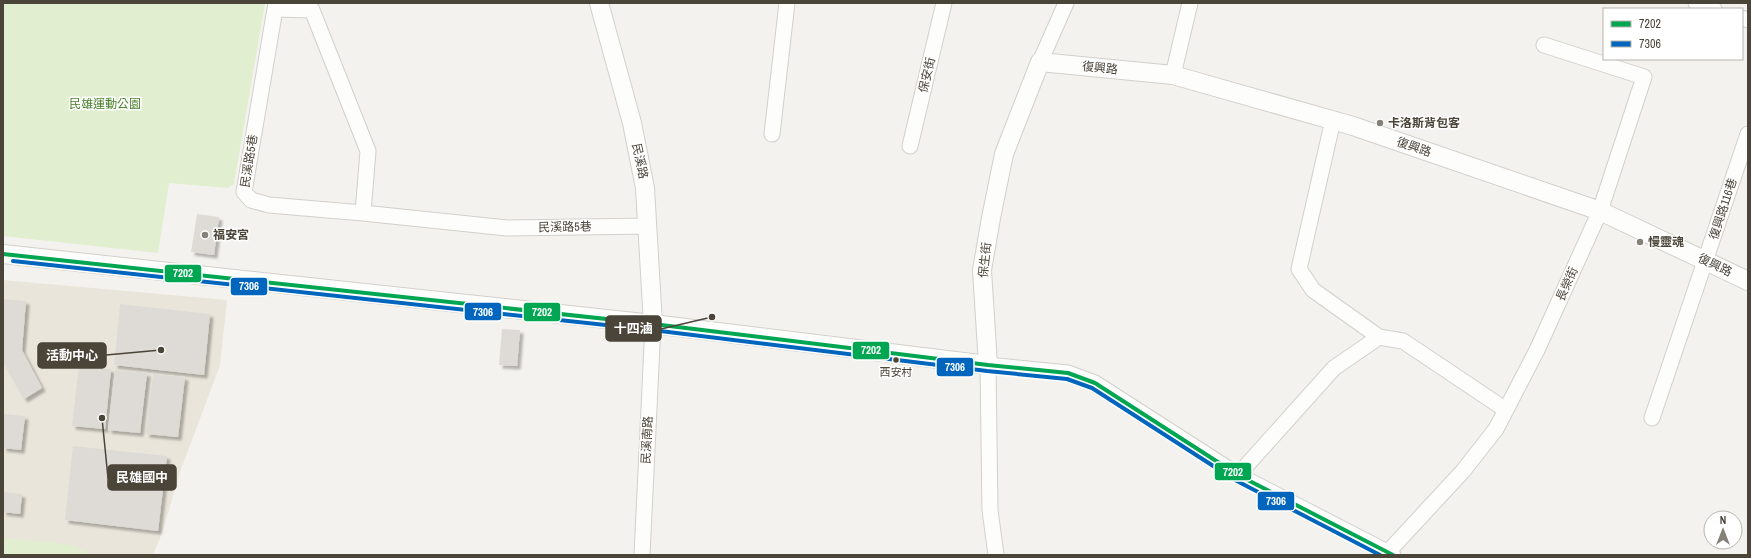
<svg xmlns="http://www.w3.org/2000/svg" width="1751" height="558" font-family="'Archivo Narrow','Noto Sans TC',sans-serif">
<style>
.education{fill:#eae5da}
.green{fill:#e1eecf}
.building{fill:#dedbd6;filter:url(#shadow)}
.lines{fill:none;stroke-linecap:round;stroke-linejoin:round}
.minor-casing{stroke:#d2d0cb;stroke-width:17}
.tertiary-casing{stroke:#d2d0cb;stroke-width:20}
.minor{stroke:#fdfdfc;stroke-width:15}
.tertiary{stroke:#fdfdfc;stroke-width:18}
.bus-1-casing{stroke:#fff;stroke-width:7}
.bus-2-casing{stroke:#fff;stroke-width:7}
.bus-1{stroke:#00a651;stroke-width:4}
.bus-2{stroke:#0065bd;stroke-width:4}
.poi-dot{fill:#868178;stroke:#fff;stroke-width:1.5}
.bus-dot{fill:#4b4439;stroke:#fff;stroke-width:1.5}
.labels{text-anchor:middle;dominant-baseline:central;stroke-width:3;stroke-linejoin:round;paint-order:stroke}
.bus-label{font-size:11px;fill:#4b4439;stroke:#fff}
.street-label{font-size:12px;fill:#4b4439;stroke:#fff}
.park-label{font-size:12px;fill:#4a7f2a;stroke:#fff}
.poi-label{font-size:12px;font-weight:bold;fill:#4b4439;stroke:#fff;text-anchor:start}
.leader{fill:none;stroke:#4b4439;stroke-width:1.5}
.callout-dot{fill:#4b4439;stroke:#fff;stroke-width:1.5}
.callout{fill:#4b4439;stroke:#4b4439;stroke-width:1.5}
.callout-label{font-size:13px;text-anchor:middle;font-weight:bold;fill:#fff}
.line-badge{stroke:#fff;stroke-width:1.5}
.badge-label{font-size:11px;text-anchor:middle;font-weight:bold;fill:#fff}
</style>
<defs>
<filter id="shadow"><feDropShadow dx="3.5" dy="3.5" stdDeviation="1" flood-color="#0004"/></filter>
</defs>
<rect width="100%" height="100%" fill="#f4f2ee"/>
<path class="education" d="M3 280 227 300 220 365 180 472 163 530 153 555H3Z"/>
<path class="green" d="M3 3H265L234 184 228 188 169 183 158 253 3 236Z
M3 538 65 544 75 546 90 555H3Z"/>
<path class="building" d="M197 214 219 217 214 255 191 252Z
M3 299 26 301 22 350 42 388 24 399 3 362Z
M120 304 210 314 204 375 114 365Z
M502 329 520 330 517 366 499 365Z
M79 366 111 369 105 429 72 426Z
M115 370 147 373 140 433 108 430Z
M153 374 185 377 178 437 146 434Z
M3 414 25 416 21 450 3 448Z
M73 446 167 456 158 531 65 520Z
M3 492 22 494 20 514 3 512Z"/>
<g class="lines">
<defs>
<path id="minor" d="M276 3 244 192 251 200 269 205 363 213 507 228 648 226
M1696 3 1714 9
M275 9 312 10 368 151 363 213
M1742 18 1748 20
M1040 62 1066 3
M1173 75 1190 3
M1333 120 1299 269 1313 290 1379 337 1403 341 1506 410
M772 134 787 3
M910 146 944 3
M1652 418 1748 134
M1238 475 1334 368 1379 337
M1388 552 1463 471 1496 429 1537 350 1600 211 1644 77 1544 45
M642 555 653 324
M996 555 990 510 988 365 1068 373 1095 383 1238 475 1393 555"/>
<path id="tertiary" d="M599 3 632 123 645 188 653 324
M3 254 653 324 988 365 982 270 991 218 1004 154 1040 62 1173 75 1353 126 1600 211 1748 281"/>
</defs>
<use href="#minor" class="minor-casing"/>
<use href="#tertiary" class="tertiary-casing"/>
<use href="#minor" class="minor"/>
<use href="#tertiary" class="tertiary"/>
<defs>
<path id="bus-1" d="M3 254 653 324 988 365 1068 373 1095 383 1238 475 1393 555"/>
<path id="bus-2" d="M13 261 652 330 987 371 1067 379 1092 388 1235 480 1380 555"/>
</defs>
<use href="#bus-1" class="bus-1-casing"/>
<use href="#bus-2" class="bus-2-casing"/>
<use href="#bus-1" class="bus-1"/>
<use href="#bus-2" class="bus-2"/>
</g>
<g class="poi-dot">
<circle cx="1380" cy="123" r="4"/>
<circle cx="205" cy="235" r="4"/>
<circle cx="1640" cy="242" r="4"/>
</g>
<circle class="bus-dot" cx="896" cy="360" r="3.5"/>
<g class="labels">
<g class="bus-label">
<text x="896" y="372">西安村</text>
</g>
<g class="street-label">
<text transform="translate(1100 68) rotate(6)">復興路</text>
<text transform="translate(927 75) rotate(-77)">保安街</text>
<text transform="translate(1414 147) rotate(19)">復興路</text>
<text transform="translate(249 161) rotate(-81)">民溪路5巷</text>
<text transform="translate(640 161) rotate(78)">民溪路</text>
<text transform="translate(1723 209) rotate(-72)">復興路116巷</text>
<text transform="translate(565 227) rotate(-1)">民溪路5巷</text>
<text transform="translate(985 260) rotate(-84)">保生街</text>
<text transform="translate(1715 265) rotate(26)">復興路</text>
<text transform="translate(1567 284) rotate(-66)">長榮街</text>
<text transform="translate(647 440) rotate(-87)">民溪南路</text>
</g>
<g class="park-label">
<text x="105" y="104">民雄運動公園</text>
</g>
<g class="poi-label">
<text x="1388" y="123">卡洛斯背包客</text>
<text x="213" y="235">福安宮</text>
<text x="1648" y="242">慢靈魂</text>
</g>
</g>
<path class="leader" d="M712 317L661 329M161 350L106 355M102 418L108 478"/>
<g class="callout-dot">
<circle cx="712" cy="317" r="4"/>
<circle cx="161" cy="350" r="4"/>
<circle cx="102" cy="418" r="4"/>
</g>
<g class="callout">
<rect x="606" y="316" width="55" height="25" rx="4"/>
<rect x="38" y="343" width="68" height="25" rx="4"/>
<rect x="108" y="465" width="68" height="25" rx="4"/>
</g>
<g class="callout-label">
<text x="633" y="333">十四滷</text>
<text x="72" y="360">活動中心</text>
<text x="142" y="482">民雄國中</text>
</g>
<g class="line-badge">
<rect x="164" y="264" width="38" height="19" rx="4" fill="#00a651"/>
<rect x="230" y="277" width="38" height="19" rx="4" fill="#0065bd"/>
<rect x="464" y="302" width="38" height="19" rx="4" fill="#0065bd"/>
<rect x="523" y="302" width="38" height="20" rx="4" fill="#00a651"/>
<rect x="852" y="341" width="38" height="19" rx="4" fill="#00a651"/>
<rect x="936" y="357" width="38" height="20" rx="4" fill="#0065bd"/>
<rect x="1214" y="462" width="38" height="19" rx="4" fill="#00a651"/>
<rect x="1257" y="491" width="38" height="20" rx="4" fill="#0065bd"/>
</g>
<g class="badge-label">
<text x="183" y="277">7202</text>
<text x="249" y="290">7306</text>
<text x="483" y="316">7306</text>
<text x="542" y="316">7202</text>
<text x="871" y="354">7202</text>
<text x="955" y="371">7306</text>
<text x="1233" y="476">7202</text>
<text x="1276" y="505">7306</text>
</g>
<rect width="1751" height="558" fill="none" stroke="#4b4439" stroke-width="8"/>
<rect x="1603" y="8" width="140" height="52" fill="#ffffff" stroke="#b7b4b0"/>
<rect x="1611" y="21" width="20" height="6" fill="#00a651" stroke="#b7b4b0"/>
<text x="1639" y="28" font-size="12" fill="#4b4439">7202</text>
<rect x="1611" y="41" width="20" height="6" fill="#0065bd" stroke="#b7b4b0"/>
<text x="1639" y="48" font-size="12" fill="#4b4439">7306</text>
<g transform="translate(1723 530)"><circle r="19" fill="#ffffff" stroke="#b7b4b0"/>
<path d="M0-3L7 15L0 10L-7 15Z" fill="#868178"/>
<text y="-6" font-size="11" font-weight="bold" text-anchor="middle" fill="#4b4439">N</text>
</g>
</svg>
